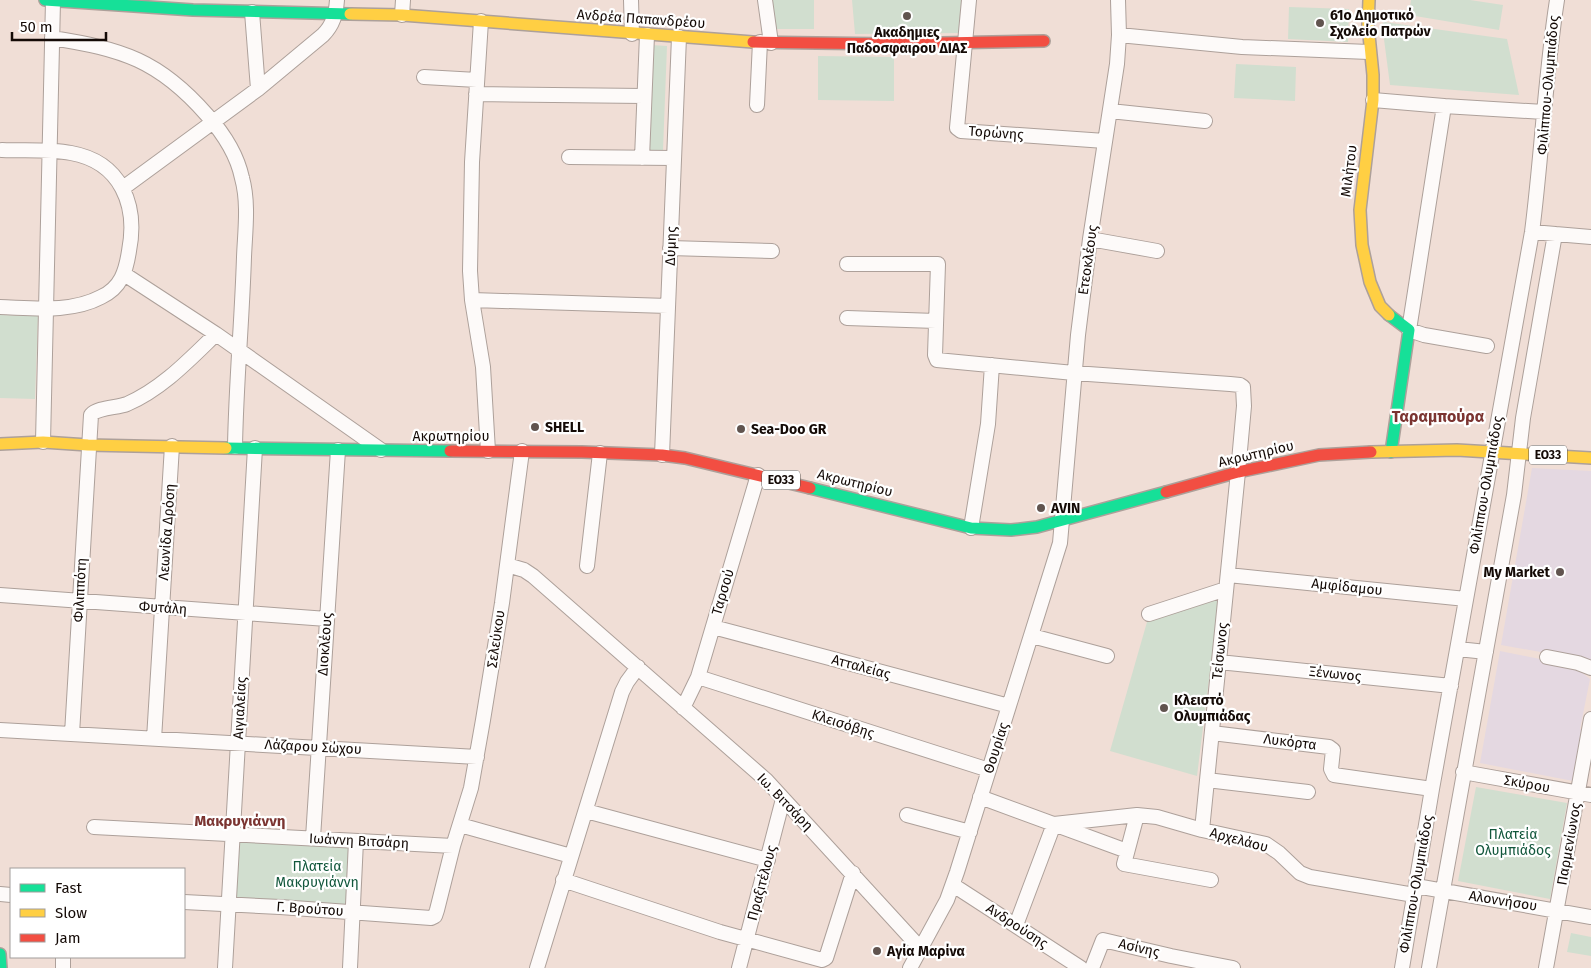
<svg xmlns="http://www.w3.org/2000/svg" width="1591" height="968" font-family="'Fira Sans',sans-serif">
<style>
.commercial{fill:#e4d8e1}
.green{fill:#d1decf}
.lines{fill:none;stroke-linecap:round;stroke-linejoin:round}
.street-casing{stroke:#ada09a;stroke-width:16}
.fast-casing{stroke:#ada09a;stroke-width:14}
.slow-casing{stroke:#ada09a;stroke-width:14}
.jam-casing{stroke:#ada09a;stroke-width:14}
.street{stroke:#fdfaf9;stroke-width:14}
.fast{stroke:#16e098;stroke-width:11}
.slow{stroke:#ffcf43;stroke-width:11}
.jam{stroke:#f24e42;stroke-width:11}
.poi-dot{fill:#61544f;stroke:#fff;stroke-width:2}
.labels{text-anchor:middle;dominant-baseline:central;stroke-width:4.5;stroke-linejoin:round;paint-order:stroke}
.shield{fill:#fff;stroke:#5a5451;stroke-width:1}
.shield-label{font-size:12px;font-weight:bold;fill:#140a06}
.poi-label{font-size:14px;font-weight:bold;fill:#140a06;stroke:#fff;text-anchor:start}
.street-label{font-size:14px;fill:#140a06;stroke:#fff}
.park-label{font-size:14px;fill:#12573c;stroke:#fff}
.neighbourhood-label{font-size:15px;font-weight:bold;fill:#7b3431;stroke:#fff}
.quarter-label{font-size:16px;font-weight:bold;fill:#7b3431;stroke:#fff}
</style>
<rect width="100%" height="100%" fill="#f0ded6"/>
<path class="commercial" d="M1532 468 1591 471V661L1501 645Z
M1500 651 1574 666 1590 679 1580 729 1583 730 1573 781 1480 763Z"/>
<path class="green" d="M772 0H814V29H776Z
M852 0H961L960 33 855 34Z
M1411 0H1470L1503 5 1499 30 1409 15Z
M1289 7 1349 9 1348 42 1288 39Z
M1384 22 1507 39 1519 95 1390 85 1382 24Z
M651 45 667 46 663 150H646Z
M818 56 894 57V101L818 100Z
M1236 64 1296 67 1295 101 1234 98Z
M0 315 38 316 35 399 0 398Z
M1219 599 1197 776 1110 751 1147 622Z
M1476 787 1567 803 1550 899 1458 881Z
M232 834 356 841 352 912 228 905Z
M1571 933 1591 937V956L1567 952Z"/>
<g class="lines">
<defs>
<path id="street" d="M631 0 632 34
M765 0 771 43
M969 0 957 128 961 131 1105 141
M252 12 258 89
M402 15 403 0
M481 21 472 162 470 271 472 300 483 367 488 451
M1119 35 1242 47 1369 52
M52 38C122 49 159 60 207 115 223 133 237 154 242 178 249 203 245 232 244 257 242 321 236 384 235 447
M424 77 477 80
M476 94 644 96
M1373 100 1444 106 1544 112
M757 105 760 42
M1444 106 1409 330 1424 335 1487 346
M1110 111 1205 121
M569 157 674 158
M642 158 647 35
M123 188 258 89 323 35C333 25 336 14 337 0
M1532 232 1591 237
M1090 239 1157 251
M670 248 772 251
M847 264H938L935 355 937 360 1074 373 1230 384 1240 385 1243 387 1244 406 1238 472 1202 830
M124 274 216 334 381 450
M472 300 668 306
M0 307C33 308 71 313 101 297 121 288 126 271 129 251 138 205 121 162 71 153 49 149 25 151 2 150
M847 318 936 321
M43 442 53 1
M662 455 679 37
M971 528 988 424 992 365
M507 565 524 570 533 576 766 780 921 949
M587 566 600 453
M1228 575 1466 599
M0 595 327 619
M1149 614 1226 589
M713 627 1009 706
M1032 636 1107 656
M1458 649 1486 652
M1547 657 1578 663 1591 668
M1219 662 1451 686
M698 677 989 770
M683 708 698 677 758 475
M0 730 477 757
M1212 733 1329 747 1333 750 1331 769 1334 775 1432 789
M72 734 91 415C98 407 117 408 127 404 162 389 190 359 216 334
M154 739 172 446
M1463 772 1591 795
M1207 780 1308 792
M980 797 1127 851
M586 811 768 860
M907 815 970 832
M1137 815 1124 864 1211 880
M460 825 571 856
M94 827 453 846 471 788 483 720 502 603 522 451
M313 838 338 450
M563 880 720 932 822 960 826 958 853 873
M953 885 1081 968
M1416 886 1591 917
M0 894 11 895
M184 902 280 907 431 918 435 916 437 910 453 846
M1016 925 1054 824 1137 815 1157 817 1202 830 1266 844 1279 853 1300 873 1310 877 1414 895
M63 968V957
M225 968 255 448
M350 968 356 841
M537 968 622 692 627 682 638 667
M739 968 783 799
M910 968 947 900 957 872 1060 543 1078 335 1090 239 1117 64 1119 35 1118 0
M1092 968 1103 940 1171 956 1233 968
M1402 968 1432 789 1532 232C1542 154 1545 77 1557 0
M1429 968 1514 495 1523 418 1555 234
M1546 968 1591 719"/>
<path id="fast" d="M45 0 193 10 350 14
M1389 315 1409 330 1391 452
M226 448 450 451
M810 488 971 528 1011 530 1037 527 1166 492
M0 954 1 968"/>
<path id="slow" d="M1369 0 1368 25 1373 75V100L1360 210 1362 245 1370 282 1380 306 1389 315
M350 14 402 15 753 42
M0 444 43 442 88 445 226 448
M1371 452 1457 450 1591 458"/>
<path id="jam" d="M753 42 890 44 1044 41
M450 451 582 452 662 455 685 458 810 488
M1166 492 1238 472 1319 455 1371 452"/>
</defs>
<use href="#street" class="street-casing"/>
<use href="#fast" class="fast-casing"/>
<use href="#slow" class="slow-casing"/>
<use href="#jam" class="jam-casing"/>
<use href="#street" class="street"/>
<use href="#fast" class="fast"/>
<use href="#slow" class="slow"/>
<use href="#jam" class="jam"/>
</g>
<g class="poi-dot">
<circle cx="907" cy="16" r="5"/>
<circle cx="1320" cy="23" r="5"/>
<circle cx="535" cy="427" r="5"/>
<circle cx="741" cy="429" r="5"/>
<circle cx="1041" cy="508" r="5"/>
<circle cx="1560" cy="572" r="5"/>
<circle cx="1164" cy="708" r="5"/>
<circle cx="877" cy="951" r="5"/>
</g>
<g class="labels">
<g class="shield">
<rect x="1529" y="445.5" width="38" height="19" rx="4"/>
<rect x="762" y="470.5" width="38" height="19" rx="4"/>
</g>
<g class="shield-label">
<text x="1548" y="455">ΕΟ33</text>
<text x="781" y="480">ΕΟ33</text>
</g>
<g class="poi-label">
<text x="1330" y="15">61ο Δημοτικό<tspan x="1330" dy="16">Σχολείο Πατρών</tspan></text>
<text x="907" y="32" text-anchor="middle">Ακαδημιες<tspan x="907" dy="16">Παδοσφαιρου ΔΙΑΣ</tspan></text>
<text x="545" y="427">SHELL</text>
<text x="751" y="429">Sea-Doo GR</text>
<text x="1051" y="508">AVIN</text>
<text x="1550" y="572" text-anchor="end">My Market</text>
<text x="1174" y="700">Κλειστό<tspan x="1174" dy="16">Ολυμπιάδας</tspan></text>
<text x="887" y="951">Αγία Μαρίνα</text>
</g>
<g class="street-label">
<text transform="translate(641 19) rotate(4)">Ανδρέα Παπανδρέου</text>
<text transform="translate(1548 85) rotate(-85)">Φιλίππου-Ολυμπιάδος</text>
<text transform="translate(996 133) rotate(4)">Τορώνης</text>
<text transform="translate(1349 171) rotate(-83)">Μιλήτου</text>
<text transform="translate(671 246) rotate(-88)">Δύμης</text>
<text transform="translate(1088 260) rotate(-82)">Ετεοκλέους</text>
<text x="451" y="436">Ακρωτηρίου</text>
<text transform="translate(1256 454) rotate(-13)">Ακρωτηρίου</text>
<text transform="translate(855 483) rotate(14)">Ακρωτηρίου</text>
<text transform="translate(1486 485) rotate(-80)">Φιλίππου-Ολυμπιάδος</text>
<text transform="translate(167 532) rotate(-86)">Λεωνίδα Δρόση</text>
<text transform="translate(1347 587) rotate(6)">Αμφίδαμου</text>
<text transform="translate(80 590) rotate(-87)">Φιλιππότη</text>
<text transform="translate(723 592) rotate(-74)">Ταρσού</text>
<text transform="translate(163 608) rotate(4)">Φυτάλη</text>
<text transform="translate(496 639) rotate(-82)">Σελεύκου</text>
<text transform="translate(325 644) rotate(-86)">Διοκλέους</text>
<text transform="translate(1220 651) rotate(-84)">Τείσωνος</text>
<text transform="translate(861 667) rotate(15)">Ατταλείας</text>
<text transform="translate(1335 674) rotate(6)">Ξένωνος</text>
<text transform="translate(240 708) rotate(-87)">Αιγιαλείας</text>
<text transform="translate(843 724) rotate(18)">Κλεισόβης</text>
<text transform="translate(1290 742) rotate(7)">Λυκόρτα</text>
<text transform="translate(313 747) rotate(3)">Λάζαρου Σώχου</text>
<text transform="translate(996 748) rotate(-72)">Θουρίας</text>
<text transform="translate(1527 784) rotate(10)">Σκύρου</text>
<text transform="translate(785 802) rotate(46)">Ιω. Βιτσάρη</text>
<text transform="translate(1239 840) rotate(15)">Αρχελάου</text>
<text transform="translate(359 841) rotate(3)">Ιωάννη Βιτσάρη</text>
<text transform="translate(1569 844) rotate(-80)">Παρμενίωνος</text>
<text transform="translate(762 883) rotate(-75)">Πραξιτέλους</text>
<text transform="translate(1416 884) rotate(-80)">Φιλίππου-Ολυμπιάδος</text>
<text transform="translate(1503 901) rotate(9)">Αλοννήσου</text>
<text transform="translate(310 909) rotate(4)">Γ. Βρούτου</text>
<text transform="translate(1017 926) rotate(33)">Ανδρούσης</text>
<text transform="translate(1139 948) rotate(13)">Ασίνης</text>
</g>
<g class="park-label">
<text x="1513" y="834">Πλατεία<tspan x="1513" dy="16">Ολυμπιάδος</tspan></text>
<text x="317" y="866">Πλατεία<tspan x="317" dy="16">Μακρυγιάννη</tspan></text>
</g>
<g class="neighbourhood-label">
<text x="240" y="821">Μακρυγιάννη</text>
</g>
<g class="quarter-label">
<text x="1438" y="416">Ταραμπούρα</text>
</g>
</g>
<rect x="10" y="868" width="175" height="90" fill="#ffffff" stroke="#a19d9b"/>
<rect x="20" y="884" width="25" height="8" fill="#16e098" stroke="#a19d9b"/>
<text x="55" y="893" font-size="15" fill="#140a06">Fast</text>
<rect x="20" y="909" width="25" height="8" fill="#ffcf43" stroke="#a19d9b"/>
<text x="55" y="918" font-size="15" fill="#140a06">Slow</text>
<rect x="20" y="934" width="25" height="8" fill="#f24e42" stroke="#a19d9b"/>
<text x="55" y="943" font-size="15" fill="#140a06">Jam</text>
<path d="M12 32v8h94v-8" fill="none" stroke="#140a06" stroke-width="2.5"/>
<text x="20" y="32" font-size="15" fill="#140a06" stroke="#ffffff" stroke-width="4" paint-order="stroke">50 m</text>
</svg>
